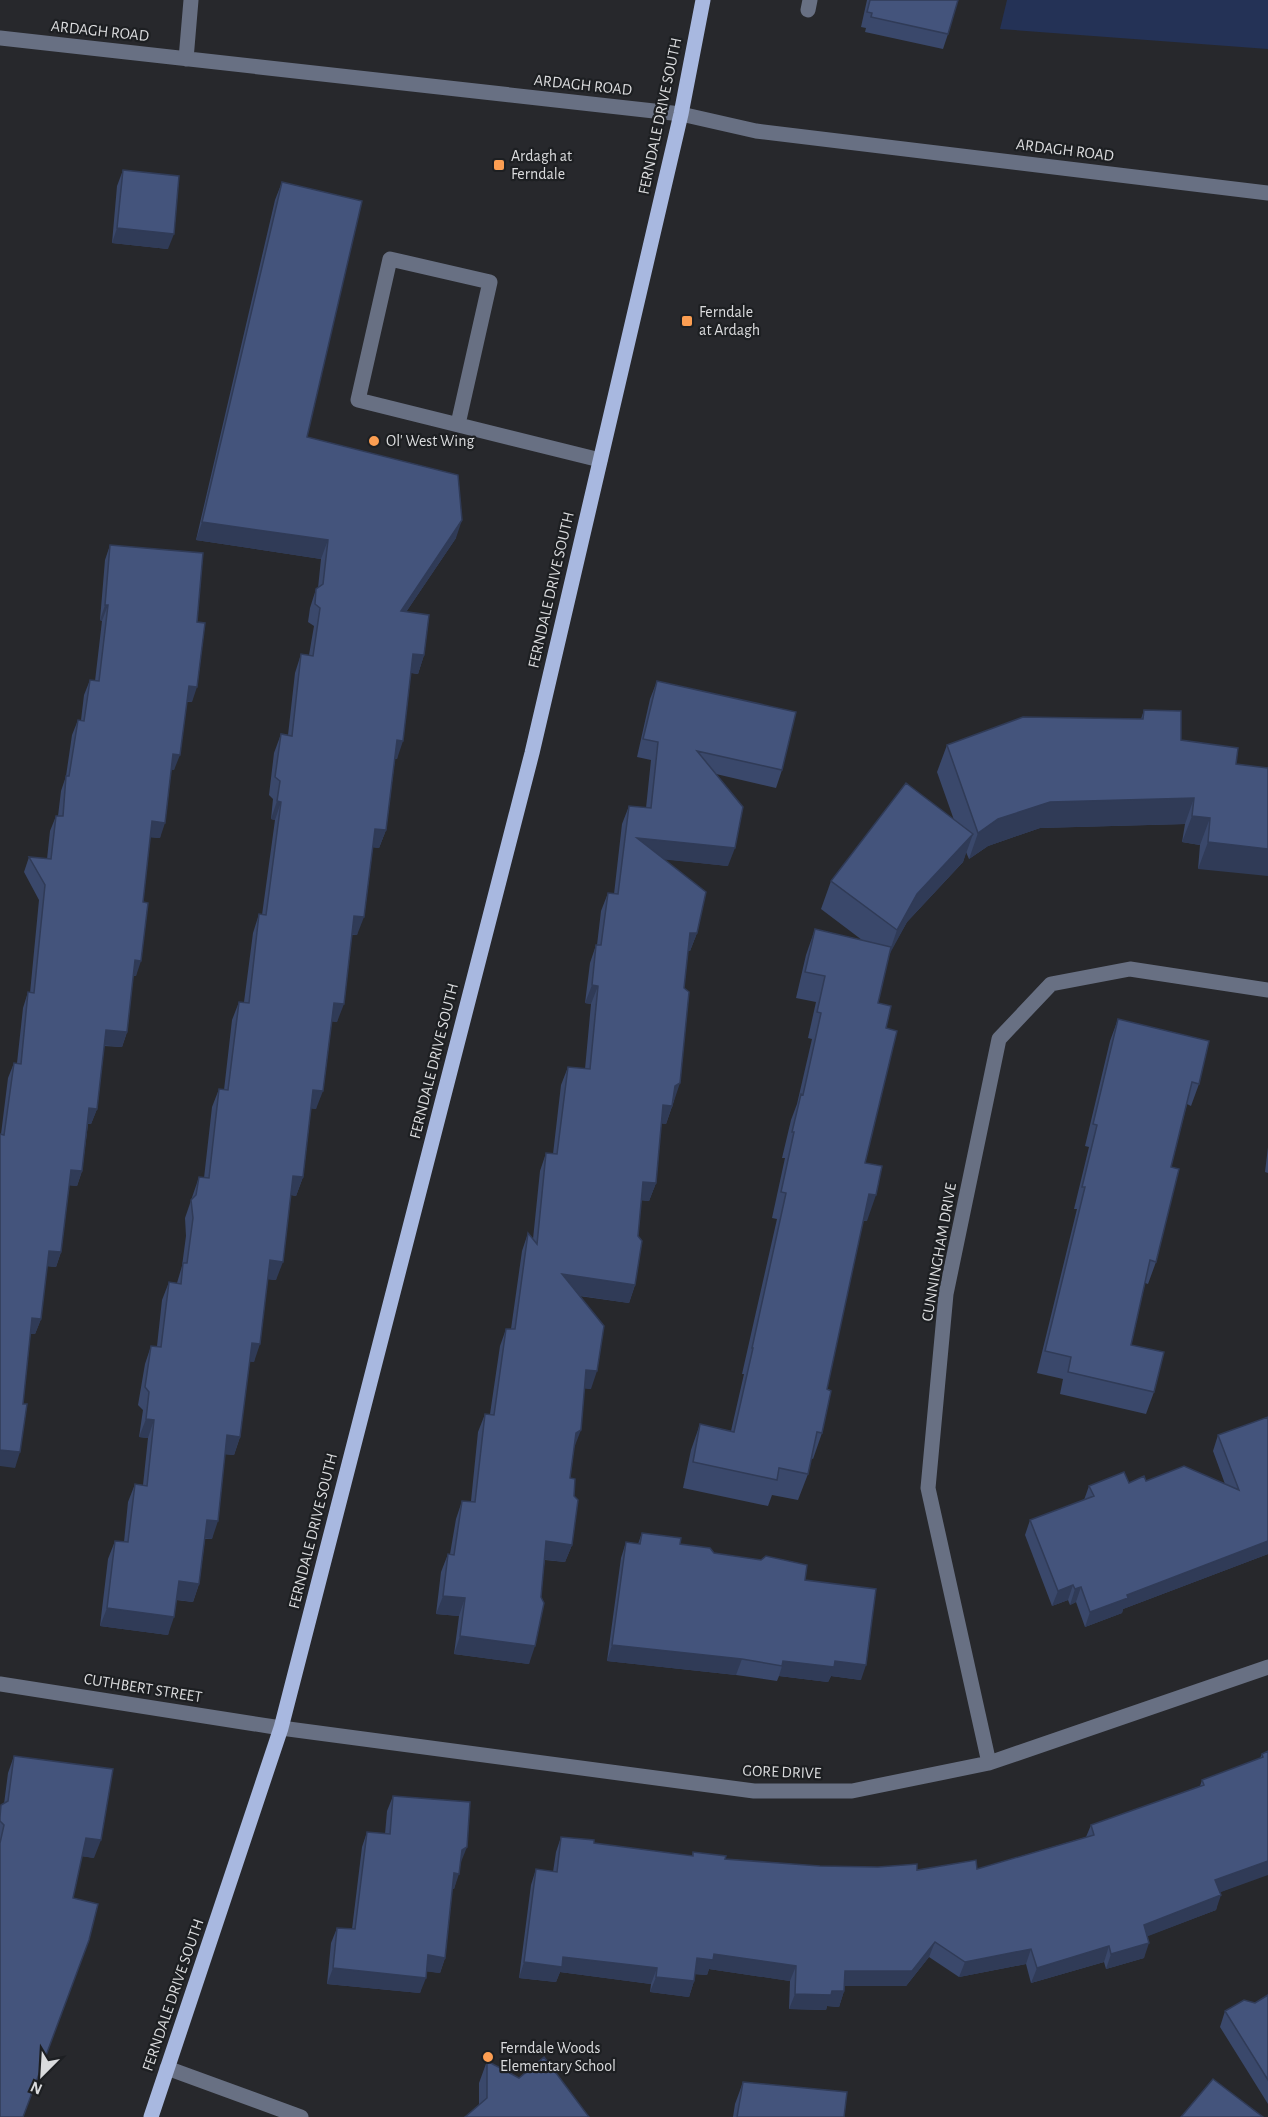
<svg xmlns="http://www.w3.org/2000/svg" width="1268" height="2117" font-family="'Alegreya Sans',sans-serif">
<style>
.green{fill:#243256}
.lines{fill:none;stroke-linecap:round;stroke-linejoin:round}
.minor{stroke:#687083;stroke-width:15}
.major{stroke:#a8b8e0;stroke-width:15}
.wall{fill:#3a486b}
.shaded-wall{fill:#303b57}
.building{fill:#44547c;stroke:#303b57;stroke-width:1.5}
.poi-dot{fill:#fc9e52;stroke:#1d1f22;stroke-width:2}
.labels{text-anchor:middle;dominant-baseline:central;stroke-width:4.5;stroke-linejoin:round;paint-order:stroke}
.street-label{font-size:16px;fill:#dadbdd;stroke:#1d1f22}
.poi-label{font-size:16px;fill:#dadbdd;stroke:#1d1f22;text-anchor:start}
</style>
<rect width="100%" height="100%" fill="#27282c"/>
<path class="green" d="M1007 0H1268V49L1000 29Z"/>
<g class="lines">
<path class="minor" d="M808 10 810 0
M0 38 681 114 756 131 1268 193
M186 59 191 0
M458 424 490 282 390 259 358 400 600 460
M0 1684 281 1728 754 1791H852L989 1763 1268 1667
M989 1763 928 1488 946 1294 999 1039 1051 984 1130 969 1268 990
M167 2068 301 2117"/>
<path class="major" d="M151 2117 281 1728 532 753 681 114 703 0"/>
</g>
<path class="wall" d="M867 0H958L948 34 943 49 865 32 866 28 861 27Z
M123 170 168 249 112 243 117 186Z
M282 182 307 437 456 538 406 612 424 655 418 674 411 673 397 759H395L386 830 379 848 373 847 357 935H352L337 1022 331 1021 316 1109 311 1108 303 1177 296 1196 291 1195 276 1280 268 1279 254 1362 249 1361 240 1437 234 1455 225 1454 212 1539H205L199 1584 193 1602 176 1600 168 1635 100 1626 108 1559 115 1541 124 1542 128 1502 135 1484 143 1485 148 1438 139 1437 143 1410 138 1405 145 1364 151 1346H157L162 1300 169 1282 177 1283 182 1266 186 1236 185 1218 199 1177 204 1178 212 1107 219 1089 224 1090 232 1020 239 1002H244L253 933 259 914 262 915 275 820 271 819 273 799 269 795 274 753 281 734 288 735 295 673 301 654 309 655 314 626 308 622 310 608 316 589 318 588 321 559 196 540 275 200Z
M110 545 197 622 192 702H187L174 770 171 769 160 838 150 837 143 902 136 976H133L127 1032 122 1047 104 1046 97 1109 91 1124H88L82 1171 77 1186 69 1185 61 1252 56 1267 47 1266 41 1319 35 1334H30L15 1468 1 1134 8 1078 14 1063H17L23 1008 28 992 30 993 39 900 24 872 29 857 47 859 50 831 56 816H58L61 791 66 776 72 735 78 720H81L84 695 90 680 95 681 102 621 100 620 105 560Z
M657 681 782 770 776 788 716 774 728 866 664 859 697 933 690 951H688L684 988 674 1101 666 1124 661 1123 656 1183 649 1201 641 1200 638 1236 635 1285 629 1303 579 1296 591 1389 584 1388 574 1448 570 1478 574 1496 572 1545 565 1562 545 1560 529 1664 454 1654 459 1616 436 1614 441 1572 448 1554H450L456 1519 462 1501H471L478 1432 485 1414H490L500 1346 506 1329H511L522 1251 528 1233 533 1239 540 1171 546 1153 553 1154 561 1085 568 1067 585 1069 591 1004 585 1003 590 963 596 945H597L601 911 608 893 614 894 622 824 629 806 646 808 651 760 637 757 650 699Z
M1144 710 1181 740 1236 764 1268 768 1198 869 1200 845 1182 842 1185 824 1040 828 988 846 969 859 966 852 963 862 907 922 890 952 878 1003 886 1028 865 1163 867 1221H863L827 1389 822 1433 813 1459 811 1458 808 1474 798 1500 772 1495 768 1506 683 1488 691 1450 700 1424 731 1431 744 1374H742L777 1219 772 1218 785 1158H782L791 1120 797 1104 812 1039 808 1038 816 1002 796 998 806 955 815 929 862 940 821 909 831 881 954 820 937 772 947 745 1141 719Z
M1118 1019 1199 1084 1191 1106 1187 1104 1171 1167 1156 1262 1148 1284 1145 1283 1131 1345 1154 1392 1146 1414 1060 1394 1063 1379 1037 1373 1077 1209H1074L1089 1147 1085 1146 1110 1041Z
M1268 1147V1173L1265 1172Z
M1268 1417V1554L1123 1609 1122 1613 1085 1627 1076 1602 1070 1605 1068 1600 1052 1606 1025 1535 1030 1520 1084 1500 1089 1486 1146 1481 1225 1484 1213 1451 1218 1435Z
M642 1533 805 1580 861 1680 831 1676 828 1682 779 1676 777 1681 736 1675 607 1661 621 1558 626 1542 638 1544Z
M1268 1751 1257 1878 1220 1892 1216 1910 1147 1936 1144 1958 1106 1969 1104 1962 1031 1983 1026 1964 959 1977 929 1957 906 1986H844V1991L839 2007 827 2006 826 2010 789 2009 790 1981 709 1969 707 1975 695 1974 694 1981 689 1997 650 1992 651 1984 560 1972 556 1982 519 1978 531 1885 536 1869 553 1872 556 1852 561 1837 594 1843 692 1856 693 1852 725 1859 820 1866 917 1870 977 1869 1086 1837 1091 1825 1200 1786 1202 1780 1260 1758 1262 1754Z
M14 1756 94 1858 82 1856 0 2117V1809L1 1805 4 1804 8 1773Z
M393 1796 461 1862 454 1889H452L445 1958 440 1973 426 1971 420 1993 327 1984 331 1943 337 1928 352 1929 362 1847 367 1832 385 1834 387 1811Z
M1268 1995V2104L1220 2027 1225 2011 1255 2003Z
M487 2061 589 2117 479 2105V2083Z
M743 2082 844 2117H733L735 2104Z"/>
<path class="shaded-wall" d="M117 228 174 234 168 249 112 243Z
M462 520 456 538 394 630 401 611Z
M202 522 328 540 321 559 196 540Z
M105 605H108L102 621 100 620Z
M413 654 424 655 418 674 406 672Z
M189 686 197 687 192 702 184 701Z
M397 740 403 741 397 759 391 758Z
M173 754 180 755 174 770 168 769Z
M1194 798 1185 824 1040 828 988 846 969 859 978 833 998 819 1050 802Z
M277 801 281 802 275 820 271 819Z
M1192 816 1210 818 1200 845 1182 842Z
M152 821 165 823 160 838 146 837Z
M375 829 386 830 379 848 369 847Z
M973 834 963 862 907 922 887 959 897 930 917 894Z
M637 838 735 848 728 866 630 856Z
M1208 842 1268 849V876L1198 869Z
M354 916 364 917 357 935 347 934Z
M690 933H697L690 951H684Z
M135 960 141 961 136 976 129 975Z
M592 985 598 986 591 1004 585 1003Z
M334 1003 344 1004 337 1022 327 1021Z
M106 1030 127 1032 122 1047 101 1045Z
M680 1083 674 1101 668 1104 675 1086Z
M313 1090 323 1091 316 1109 306 1108Z
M663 1105 672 1106 666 1124 656 1123Z
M89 1108 97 1109 91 1124 84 1123Z
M71 1170 82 1171 77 1186 65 1185Z
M293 1176 303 1177 296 1196 286 1194Z
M643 1182 656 1183 649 1201 636 1200Z
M869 1194 876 1195 867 1221 860 1220Z
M49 1251 61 1252 56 1267 44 1266Z
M270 1260 283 1262 276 1280 264 1279Z
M562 1274 635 1285 629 1303 555 1292Z
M32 1318 41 1319 35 1334H26Z
M252 1343 260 1344 254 1362 245 1361Z
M586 1370 597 1371 591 1389 580 1388Z
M146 1419 154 1420 148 1438 139 1437Z
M581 1430 574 1448 576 1433Z
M227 1435 240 1437 234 1455 221 1454Z
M0 1450 20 1452 15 1468 0 1466Z
M207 1520 218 1521 212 1539 200 1538Z
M546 1541 572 1545 565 1562 540 1559Z
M1268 1541V1554L1123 1609 1122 1613 1085 1627 1090 1612 1127 1595Z
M179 1581 199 1584 193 1602 172 1599Z
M1073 1585 1068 1600 1052 1606 1058 1591Z
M1081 1587 1076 1602 1070 1605 1075 1589Z
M443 1596 465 1598 459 1616 436 1614Z
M107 1608 174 1617 168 1635 100 1626Z
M460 1636 535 1646 529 1664 454 1654Z
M612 1645 742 1659 736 1675 607 1661Z
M783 1661H835L866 1665 861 1680 831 1676 828 1682 779 1676 782 1666Z
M86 1838 101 1840 94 1858 80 1856Z
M467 1847 461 1862 457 1865 462 1850Z
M1268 1861V1875L1210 1896 1215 1880Z
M454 1873 459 1874 454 1889H448Z
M1221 1895 1216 1910 1138 1940 1144 1925Z
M935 1942 929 1957 906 1986H839L845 1971Z
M1149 1943 1144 1958 1106 1969 1111 1954Z
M1109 1946 1104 1962 1031 1983 1037 1968Z
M1031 1949 1026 1964 959 1977 965 1962Z
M714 1954 796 1966 790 1981 709 1969 707 1975 692 1974 697 1958Z
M428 1955 445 1958 440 1973 422 1971Z
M563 1957 657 1968 651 1984 560 1972 556 1982 519 1978 524 1962Z
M333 1968 426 1978 420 1993 327 1984Z
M656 1977 694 1981 689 1997 650 1992Z
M832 1991H844L839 2007 827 2006 826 2010 789 2009 795 1994Z"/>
<path class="building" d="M870 0H958L948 34 871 17 872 13 867 12Z
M123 170 179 176 174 234 117 228Z
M282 182 362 201 307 437 458 475 462 520 401 611 429 615 424 655 413 654 403 741 397 740 386 830 375 829 364 917 354 916 344 1004 334 1003 323 1091 313 1090 303 1177 293 1176 283 1262 270 1260 260 1344 252 1343 240 1437 227 1435 218 1521 207 1520 199 1584 179 1581 174 1617 107 1608 115 1541 128 1542 135 1484 147 1486 154 1420 146 1419 149 1392 145 1387 151 1346 161 1347 169 1282 181 1284 183 1263H187L193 1218 191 1200 196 1195 199 1177 209 1178 219 1089 228 1090 239 1002 249 1003 259 914 266 915 281 802 277 801 280 781 275 777 281 734 292 736 301 654 313 656 320 608 315 604 316 589 323 584 328 540 202 522Z
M110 545 203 553 197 622 205 623 197 687 189 686 180 755 173 754 165 823 152 821 143 902 148 903 141 961 135 960 127 1032 106 1030 97 1109 89 1108 82 1171 71 1170 61 1252 49 1251 41 1319 32 1318 23 1404H27L20 1452 0 1450V1134L4 1135 14 1063 21 1064 28 992 34 993 45 885 29 857 51 859 56 816H63L66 776H69L78 720 84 721 90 680 99 681 108 605H105Z
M657 681 796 712 782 770 697 751 743 807 735 848 637 838 706 892 697 933H690L684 988 689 992 680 1083 675 1086 672 1106 663 1105 656 1183 643 1182 638 1236 642 1241 635 1285 562 1274 604 1326 597 1371 586 1370 581 1430 576 1433 570 1478 575 1479 574 1496 578 1500 572 1545 546 1541 541 1597 544 1603 535 1646 460 1636 465 1598 443 1596 448 1554 454 1555 462 1501 475 1502 485 1414 494 1415 506 1329H515L528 1233 537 1244 546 1153 557 1154 568 1067 590 1069 598 986 592 985 596 945H601L608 893 618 894 629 806 651 808 658 742 643 739Z
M1144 710 1181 711V740L1238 748 1236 764 1268 768V849L1208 842 1210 818 1192 816 1194 798 1050 802 998 819 978 833 947 745 1023 717 1143 719Z
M906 783 973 834 917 894 897 930 831 881Z
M815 929 891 947 878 1003 891 1006 886 1028 897 1031 865 1163 882 1166 876 1195 869 1194 827 1389 831 1391 822 1433 817 1432 808 1474 779 1468 777 1480 693 1462 700 1424 734 1432 753 1348H752L786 1193 781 1192 794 1132H792L801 1094 803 1095 821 1013 817 1012 825 976 805 972Z
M1118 1019 1209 1041 1199 1084 1192 1082 1171 1167 1179 1169 1156 1262 1150 1260 1131 1345 1164 1352 1154 1392 1068 1372 1071 1357 1045 1351 1085 1187H1082L1097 1125 1093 1124Z
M1268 1417V1541L1127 1595 1128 1598 1090 1612 1081 1587 1075 1589 1073 1585 1058 1591 1030 1520 1094 1496 1089 1486 1124 1472 1129 1483 1144 1476 1146 1481 1184 1466 1239 1490 1218 1435Z
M642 1533 681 1538 680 1544 710 1548 714 1553 761 1560 766 1556 807 1565 805 1580 876 1589 866 1665 835 1661 834 1667 783 1661 782 1666 742 1659 612 1645 626 1542 640 1544Z
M1268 1751V1861L1215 1880 1221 1895 1144 1925 1149 1943 1111 1954 1109 1946 1037 1968 1031 1949 965 1962 935 1942 912 1971H845L844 1991H832L831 1995 795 1994 796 1966 714 1954 713 1960 697 1958 694 1981 656 1977 657 1968 563 1957 562 1967 524 1962 536 1869 557 1872 561 1837 594 1840V1843L693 1856V1852L726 1856 725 1859 820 1866 878 1867 917 1864V1870L976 1860 977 1869 1094 1835 1091 1825 1204 1785 1202 1780 1263 1757 1262 1754Z
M14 1756 113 1769 101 1840 86 1838 73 1898 98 1904 89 1940 23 2117H0V1843L4 1825 0 1821V1817L1 1805 8 1801Z
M393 1796 470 1802 467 1847 462 1850 459 1874 454 1873 445 1958 428 1955 426 1978 333 1968 337 1928 355 1929 367 1832 390 1834Z
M1268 1995V2080L1225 2011 1244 2000 1255 2003Z
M544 2057 589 2117H465L487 2098V2061L519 2078Z
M1213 2079 1263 2117H1181Z
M743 2082 847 2092 844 2117H737Z"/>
<g class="poi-dot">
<rect x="493" y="159" width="12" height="12" rx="3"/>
<rect x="681" y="315" width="12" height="12" rx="3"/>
<circle cx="374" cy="441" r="6"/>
<circle cx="488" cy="2057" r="6"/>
</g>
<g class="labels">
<g class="street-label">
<text transform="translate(100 31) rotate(6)">ARDAGH ROAD</text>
<text transform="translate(583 85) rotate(6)">ARDAGH ROAD</text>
<text transform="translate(660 116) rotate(-78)">FERNDALE DRIVE SOUTH</text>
<text transform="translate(1065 150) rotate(7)">ARDAGH ROAD</text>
<text transform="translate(551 590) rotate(-77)">FERNDALE DRIVE SOUTH</text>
<text transform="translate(434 1061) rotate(-76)">FERNDALE DRIVE SOUTH</text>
<text transform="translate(939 1252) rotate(-80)">CUNNINGHAM DRIVE</text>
<text transform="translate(313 1531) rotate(-76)">FERNDALE DRIVE SOUTH</text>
<text transform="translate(143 1688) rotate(9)">CUTHBERT STREET</text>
<text transform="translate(782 1772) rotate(2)">GORE DRIVE</text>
<text transform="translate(173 1995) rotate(-71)">FERNDALE DRIVE SOUTH</text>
</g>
<g class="poi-label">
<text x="511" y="156">Ardagh at<tspan x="511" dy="18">Ferndale</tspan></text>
<text x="699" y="312">Ferndale<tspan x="699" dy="18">at Ardagh</tspan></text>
<text x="386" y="441">Ol' West Wing</text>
<text x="500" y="2048">Ferndale Woods<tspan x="500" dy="18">Elementary School</tspan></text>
</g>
</g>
<g transform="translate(42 2075) rotate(204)" stroke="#1d1f22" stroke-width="4.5" paint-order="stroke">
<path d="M0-4.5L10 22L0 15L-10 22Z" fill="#dadbdd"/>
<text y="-9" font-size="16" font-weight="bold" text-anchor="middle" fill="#dadbdd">N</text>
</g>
</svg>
